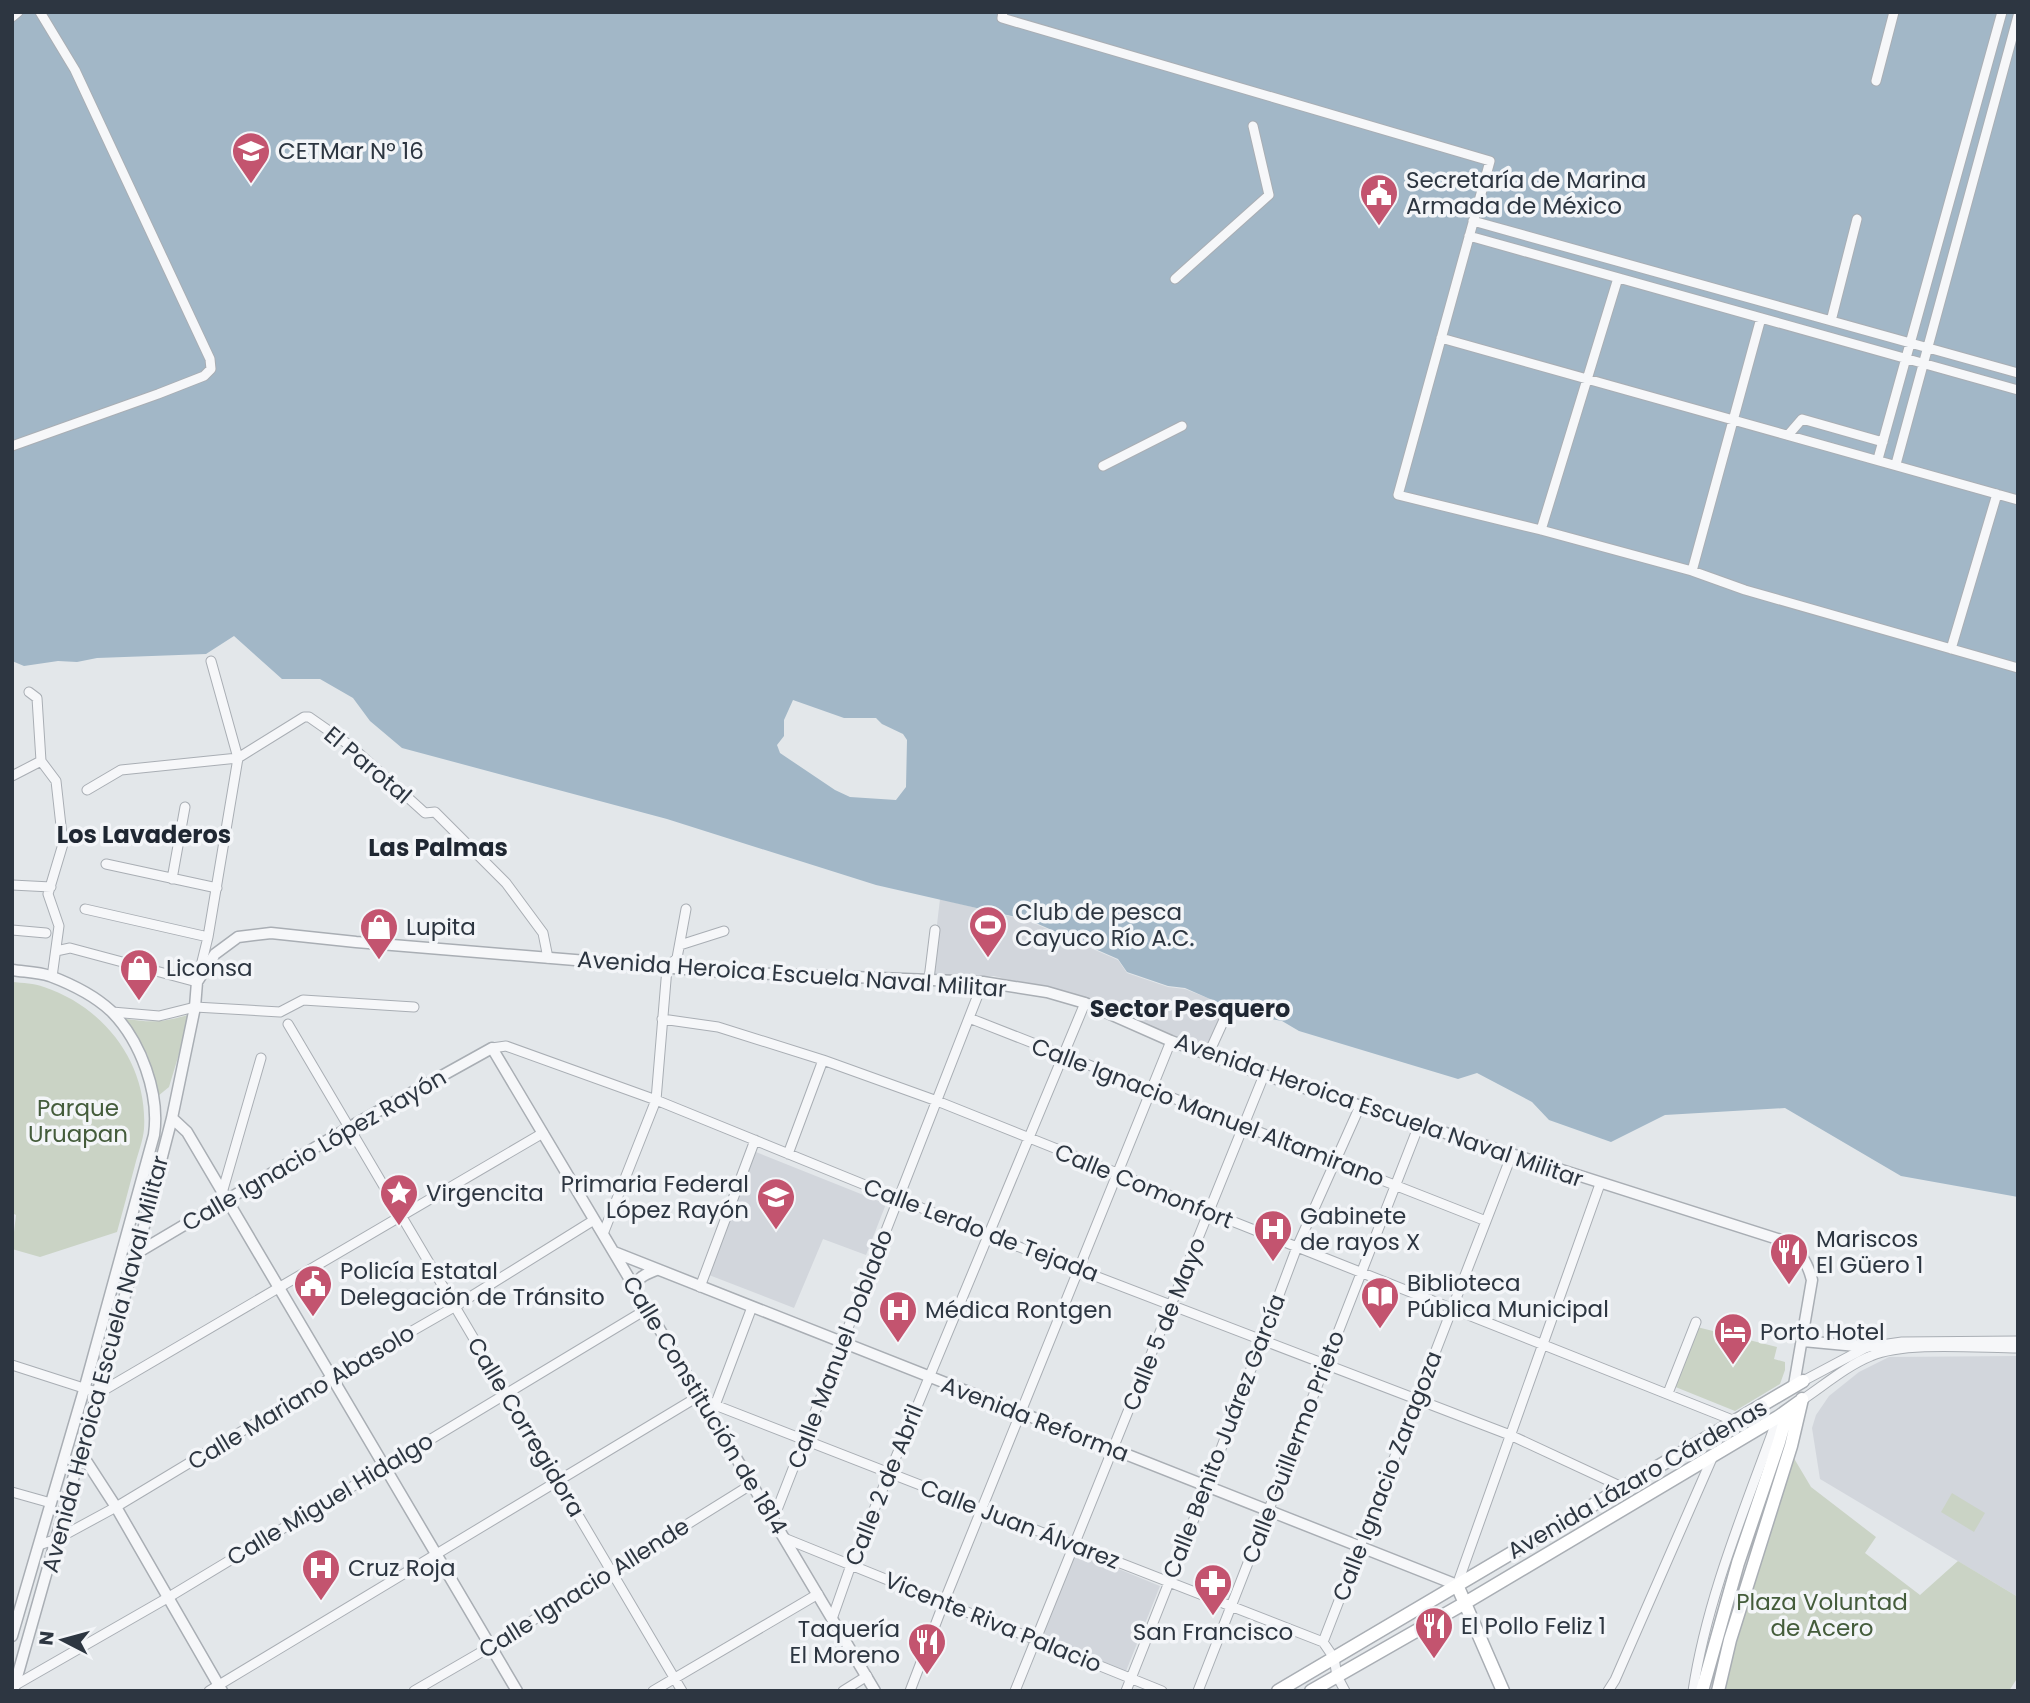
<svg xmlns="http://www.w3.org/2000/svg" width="2030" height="1703" font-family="Poppins,sans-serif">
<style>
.built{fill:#d2d6dc}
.green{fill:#cad3c5}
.water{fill:#a2b7c7;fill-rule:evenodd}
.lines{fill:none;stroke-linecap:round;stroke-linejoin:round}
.minor-casing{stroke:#a9aeb4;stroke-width:11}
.tertiary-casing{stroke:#a9aeb4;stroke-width:13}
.secondary-casing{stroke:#a9aeb4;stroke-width:15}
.minor{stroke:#f6f7f9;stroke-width:9}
.tertiary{stroke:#f6f7f9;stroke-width:10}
.secondary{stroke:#fff;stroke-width:12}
.labels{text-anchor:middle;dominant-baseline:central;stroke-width:7;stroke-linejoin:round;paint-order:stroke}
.poi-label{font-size:23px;fill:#2d3641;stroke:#f3f5f8;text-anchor:start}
.street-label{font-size:23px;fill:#2d3641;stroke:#f3f5f8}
.park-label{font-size:23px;fill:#445c3b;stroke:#f3f5f8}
.neighbourhood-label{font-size:24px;font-weight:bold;fill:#1f2732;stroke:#f3f5f8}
</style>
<rect width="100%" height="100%" fill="#e3e7ea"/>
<path class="built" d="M940 899 1029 921 1118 960 1127 973 1168 987 1185 989 1228 1006 1209 1050 1086 1000 994 976 931 975Z
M756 1152 886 1204 866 1255 823 1239 794 1308 709 1275Z
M2018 1356V1597L1820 1479 1812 1428 1816 1415 1829 1396 1859 1372 1889 1357Z
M1075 1551 1160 1586 1126 1671 1041 1636Z"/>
<path class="green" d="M12 982C23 983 34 983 44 987 104 1007 148 1063 144 1129 143 1141 138 1153 135 1165 129 1188 123 1210 117 1232L40 1257 12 1249 16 1215 12 1213Z
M191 1014 169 1087 158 1096 147 1054 121 1018C152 1023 161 1023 191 1014Z
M1697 1327 1777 1347 1774 1359 1785 1362V1370L1780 1384 1735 1411 1673 1386Z
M1792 1455 1811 1487 1876 1537 1865 1553 1920 1595 1958 1561 2018 1597V1677L2009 1691H1724L1730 1659Z
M1952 1493 1985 1513 1974 1532 1941 1512Z"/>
<path class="water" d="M12 12H2018V1197L1901 1176 1785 1108 1665 1115 1611 1142 1549 1120 1532 1102 1477 1073 1458 1079 1299 1031 1282 1021 1244 1014 1185 988 1168 986 1127 972 1118 959 1029 920 876 885 667 819 402 748 370 721 353 698 320 679H282L234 636 206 654 97 658 77 662 58 661 24 666 12 661ZM793 700 844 718H876L882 724 903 734 907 740 906 787 896 800 850 797 835 790 780 753 777 745 784 736V720Z"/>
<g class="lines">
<defs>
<path id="minor" d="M1003 12 1002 18 1490 161 1398 495 1541 530 1692 571 1745 590 2018 668
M12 17 18 12
M1876 81 1894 12
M1473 221 2018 373
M1469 236 2018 390
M1175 279 1269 195 1253 126
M1831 321 1857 219
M1441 338 2018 500
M1789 434 1802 419 1883 442
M12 446 158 394 204 376 211 369 210 359 75 70 40 12
M1878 459 2002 12
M1896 464 2018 16
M1103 466 1182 426
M1541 530 1618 278
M1692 571 1761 318
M1951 649 1997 494
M29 692 37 698 41 761 56 781 63 844 48 894 59 926 52 977
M12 776 41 761
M87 790 121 770 238 758 304 717H309L352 747 425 813 435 812 506 883 543 933 548 958
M106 864 217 888
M172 879 185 807
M12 885 51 887
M85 909 208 937
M12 930 46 933
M680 945 724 931
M56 951 70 948 197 982 208 937 238 758 211 661
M929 979 935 930
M112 1012 159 1016 195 1007 280 1012 303 1000 414 1007
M969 1018 1486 1221
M662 1019 718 1027 823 1060 937 1101 1117 1173 1209 1212 1735 1421
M288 1024 682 1691
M492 1048 506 1046 656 1100 988 1235 1510 1435 1622 1487
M1208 1055 1228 1011
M788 1154 823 1060
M222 1193 261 1058
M603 1234 656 1100 667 968 677 958 686 909
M700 1287 755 1140
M12 1365 99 1393 543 1133
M1803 1381 1867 1347 1902 1342 2018 1341
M1668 1393 1696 1322
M1802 1400C1823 1386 1848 1365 1871 1356 1905 1341 1979 1348 2018 1348
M714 1408 752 1307
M12 1492 51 1503
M773 1520 983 982
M784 1538 1162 1691
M39 1545 57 1539 116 1507 332 1377 454 1307 594 1220
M1457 1585 1600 1184
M832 1619 851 1565 1085 1003
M1323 1642 1512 1154
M12 1687 169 1597 647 1309
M209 1691 699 1396 715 1405 1323 1642 1334 1658 1337 1676 1345 1691
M414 1691 490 1647 752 1484
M653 1691 818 1594
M843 1691 867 1676
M910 1691 944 1602 1171 1041
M1015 1691 1264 1075
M1126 1691 1207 1486 1297 1247 1360 1106
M1198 1691 1419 1125
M1608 1691 1615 1680 1713 1456
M1693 1691C1707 1597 1746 1506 1778 1417"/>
<path id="tertiary" d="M12 970C25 972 38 972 50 976 71 984 95 996 111 1011 141 1041 160 1094 154 1135L84 1390 12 1636
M172 1118 187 1132 517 1691
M614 1252 1457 1585
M137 1253 348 1128 492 1048 875 1691
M637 1291C634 1278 646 1274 656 1270
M1803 1341 1867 1347
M81 1453 116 1507 222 1691
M13 1691 137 1253 172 1118 195 1007 197 982 215 954 238 937 271 933 356 942 721 972 983 982 1047 992 1085 1003 1171 1041 1264 1075 1784 1241C1800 1251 1807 1261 1812 1280L1794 1385"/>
<path id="secondary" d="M1457 1585 1503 1691
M1278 1691 1803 1381
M1311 1691 1465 1603 1778 1417 1802 1400
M1702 1691 1738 1563 1779 1442 1788 1410
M1718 1691 1730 1640 1791 1446 1802 1399"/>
</defs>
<use href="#minor" class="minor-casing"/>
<use href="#tertiary" class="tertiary-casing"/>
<use href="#secondary" class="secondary-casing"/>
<use href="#minor" class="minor"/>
<use href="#tertiary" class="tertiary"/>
<use href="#secondary" class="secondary"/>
</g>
<defs>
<symbol id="school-pin" viewBox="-11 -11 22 30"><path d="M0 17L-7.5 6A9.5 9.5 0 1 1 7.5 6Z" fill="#c3546f" stroke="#f3f5f8"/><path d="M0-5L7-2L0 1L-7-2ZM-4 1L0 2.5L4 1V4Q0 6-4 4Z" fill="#fff"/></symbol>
<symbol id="civic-pin" viewBox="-11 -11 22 30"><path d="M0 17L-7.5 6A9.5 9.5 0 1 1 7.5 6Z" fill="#c3546f" stroke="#f3f5f8"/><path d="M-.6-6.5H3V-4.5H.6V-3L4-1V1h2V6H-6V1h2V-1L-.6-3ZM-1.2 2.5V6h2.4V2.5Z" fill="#fff"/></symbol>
<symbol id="stadium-pin" viewBox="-11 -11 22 30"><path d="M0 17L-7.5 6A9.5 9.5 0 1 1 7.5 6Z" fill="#c3546f" stroke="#f3f5f8"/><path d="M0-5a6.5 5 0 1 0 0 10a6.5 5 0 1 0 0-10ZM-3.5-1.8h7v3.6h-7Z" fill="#fff"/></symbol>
<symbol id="shop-pin" viewBox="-11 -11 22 30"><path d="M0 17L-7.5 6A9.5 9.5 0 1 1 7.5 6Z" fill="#c3546f" stroke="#f3f5f8"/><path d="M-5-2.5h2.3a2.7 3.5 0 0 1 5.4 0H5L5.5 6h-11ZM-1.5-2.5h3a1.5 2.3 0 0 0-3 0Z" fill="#fff"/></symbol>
<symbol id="sight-pin" viewBox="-11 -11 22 30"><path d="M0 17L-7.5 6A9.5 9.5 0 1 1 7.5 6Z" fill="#c3546f" stroke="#f3f5f8"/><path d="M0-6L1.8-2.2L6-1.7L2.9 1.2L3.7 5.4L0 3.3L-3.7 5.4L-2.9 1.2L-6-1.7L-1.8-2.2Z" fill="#fff"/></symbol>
<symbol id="hospital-pin" viewBox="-11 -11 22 30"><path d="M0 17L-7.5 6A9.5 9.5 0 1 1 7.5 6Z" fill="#c3546f" stroke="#f3f5f8"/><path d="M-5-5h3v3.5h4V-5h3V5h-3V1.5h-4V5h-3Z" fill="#fff"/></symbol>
<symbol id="restaurant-pin" viewBox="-11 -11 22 30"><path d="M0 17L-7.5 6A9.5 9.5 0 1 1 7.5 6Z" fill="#c3546f" stroke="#f3f5f8"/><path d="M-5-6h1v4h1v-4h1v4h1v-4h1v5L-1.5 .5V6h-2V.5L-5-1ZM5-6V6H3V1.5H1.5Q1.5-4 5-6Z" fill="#fff"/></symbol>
<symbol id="library-pin" viewBox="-11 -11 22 30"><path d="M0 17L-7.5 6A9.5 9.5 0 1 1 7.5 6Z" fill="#c3546f" stroke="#f3f5f8"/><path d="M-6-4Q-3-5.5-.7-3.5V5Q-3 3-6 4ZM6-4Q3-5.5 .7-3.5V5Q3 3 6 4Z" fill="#fff"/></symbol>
<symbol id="hotel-pin" viewBox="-11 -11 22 30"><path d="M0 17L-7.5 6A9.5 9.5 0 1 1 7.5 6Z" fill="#c3546f" stroke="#f3f5f8"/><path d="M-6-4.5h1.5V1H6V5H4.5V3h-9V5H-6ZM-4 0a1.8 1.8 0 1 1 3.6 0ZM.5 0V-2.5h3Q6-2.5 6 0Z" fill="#fff"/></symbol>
<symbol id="pharmacy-pin" viewBox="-11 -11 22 30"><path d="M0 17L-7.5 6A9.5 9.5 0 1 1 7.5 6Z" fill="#c3546f" stroke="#f3f5f8"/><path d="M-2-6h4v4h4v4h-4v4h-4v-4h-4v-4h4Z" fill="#fff"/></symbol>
</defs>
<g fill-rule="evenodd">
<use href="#school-pin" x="229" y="129" width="44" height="60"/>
<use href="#civic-pin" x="1357" y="171" width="44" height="60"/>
<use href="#stadium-pin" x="966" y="903" width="44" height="60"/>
<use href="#shop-pin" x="357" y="905" width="44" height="60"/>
<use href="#shop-pin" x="117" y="946" width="44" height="60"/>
<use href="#sight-pin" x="377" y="1171" width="44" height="60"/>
<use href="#school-pin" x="754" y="1175" width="44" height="60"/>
<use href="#hospital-pin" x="1251" y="1207" width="44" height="60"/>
<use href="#restaurant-pin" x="1767" y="1230" width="44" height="60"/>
<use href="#civic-pin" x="291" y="1262" width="44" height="60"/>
<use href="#library-pin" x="1358" y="1274" width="44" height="60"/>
<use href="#hospital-pin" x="876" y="1288" width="44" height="60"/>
<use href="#hotel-pin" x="1711" y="1310" width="44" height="60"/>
<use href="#hospital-pin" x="299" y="1546" width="44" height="60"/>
<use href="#pharmacy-pin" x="1191" y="1561" width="44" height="60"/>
<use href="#restaurant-pin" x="1412" y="1604" width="44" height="60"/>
<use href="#restaurant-pin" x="905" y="1620" width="44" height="60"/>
</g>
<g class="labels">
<g class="poi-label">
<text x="278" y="151">CETMar N° 16</text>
<text x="1406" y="180">Secretaría de Marina<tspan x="1406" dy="26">Armada de México</tspan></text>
<text x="1015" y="912">Club de pesca<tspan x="1015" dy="26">Cayuco Río A.C.</tspan></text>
<text x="406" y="927">Lupita</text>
<text x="166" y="968">Liconsa</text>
<text x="749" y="1184" text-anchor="end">Primaria Federal<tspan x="749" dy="26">López Rayón</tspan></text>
<text x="426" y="1193">Virgencita</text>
<text x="1300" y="1216">Gabinete<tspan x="1300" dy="26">de rayos X</tspan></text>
<text x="1816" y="1239">Mariscos<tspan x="1816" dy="26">El Güero 1</tspan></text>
<text x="340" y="1271">Policía Estatal<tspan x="340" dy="26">Delegación de Tránsito</tspan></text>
<text x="1407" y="1283">Biblioteca<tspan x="1407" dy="26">Pública Municipal</tspan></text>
<text x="925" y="1310">Médica Rontgen</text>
<text x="1760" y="1332">Porto Hotel</text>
<text x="348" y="1568">Cruz Roja</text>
<text x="1461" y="1626">El Pollo Feliz 1</text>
<text x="900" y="1629" text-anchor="end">Taquería<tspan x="900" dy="26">El Moreno</tspan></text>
<text x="1213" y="1632" text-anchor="middle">San Francisco</text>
</g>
<g class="street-label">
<text transform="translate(368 765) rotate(40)">El Parotal</text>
<text transform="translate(792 974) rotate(4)">Avenida Heroica Escuela Naval Militar</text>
<text transform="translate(1379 1110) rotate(19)">Avenida Heroica Escuela Naval Militar</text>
<text transform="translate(1208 1112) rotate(21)">Calle Ignacio Manuel Altamirano</text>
<text transform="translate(314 1150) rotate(-30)">Calle Ignacio López Rayón</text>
<text transform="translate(1144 1186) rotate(22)">Calle Comonfort</text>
<text transform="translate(981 1230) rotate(21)">Calle Lerdo de Tejada</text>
<text transform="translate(1164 1324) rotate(-68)">Calle 5 de Mayo</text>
<text transform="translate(840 1349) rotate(-69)">Calle Manuel Doblado</text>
<text transform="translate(105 1364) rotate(-75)">Avenida Heroica Escuela Naval Militar</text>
<text transform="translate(301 1397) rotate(-31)">Calle Mariano Abasolo</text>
<text transform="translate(705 1405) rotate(59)">Calle Constitución de 1814</text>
<text transform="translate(1035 1419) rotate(21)">Avenida Reforma</text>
<text transform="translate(526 1427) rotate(59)">Calle Corregidora</text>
<text transform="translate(1224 1436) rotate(-69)">Calle Benito Juárez García</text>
<text transform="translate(1293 1447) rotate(-69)">Calle Guillermo Prieto</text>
<text transform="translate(1387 1476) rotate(-69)">Calle Ignacio Zaragoza</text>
<text transform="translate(1637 1479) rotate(-30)">Avenida Lázaro Cárdenas</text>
<text transform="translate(884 1485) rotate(-68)">Calle 2 de Abril</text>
<text transform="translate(330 1499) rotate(-31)">Calle Miguel Hidalgo</text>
<text transform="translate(1020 1524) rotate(21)">Calle Juan Álvarez</text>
<text transform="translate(584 1588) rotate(-32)">Calle Ignacio Allende</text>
<text transform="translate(993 1622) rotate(22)">Vicente Riva Palacio</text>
</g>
<g class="park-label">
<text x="78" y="1108">Parque<tspan x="78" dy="26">Uruapan</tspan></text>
<text x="1822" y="1602">Plaza Voluntad<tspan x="1822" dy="26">de Acero</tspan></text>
</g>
<g class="neighbourhood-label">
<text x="144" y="834">Los Lavaderos</text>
<text x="438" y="847">Las Palmas</text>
<text x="1190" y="1008">Sector Pesquero</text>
</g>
</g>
<rect width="2030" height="1703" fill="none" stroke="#2d3641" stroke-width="28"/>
<g transform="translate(63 1640) rotate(276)" stroke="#f3f5f8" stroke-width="5" paint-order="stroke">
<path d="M0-5L12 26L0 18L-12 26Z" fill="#2d3641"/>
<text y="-10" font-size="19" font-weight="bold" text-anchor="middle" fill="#2d3641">N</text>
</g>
</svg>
